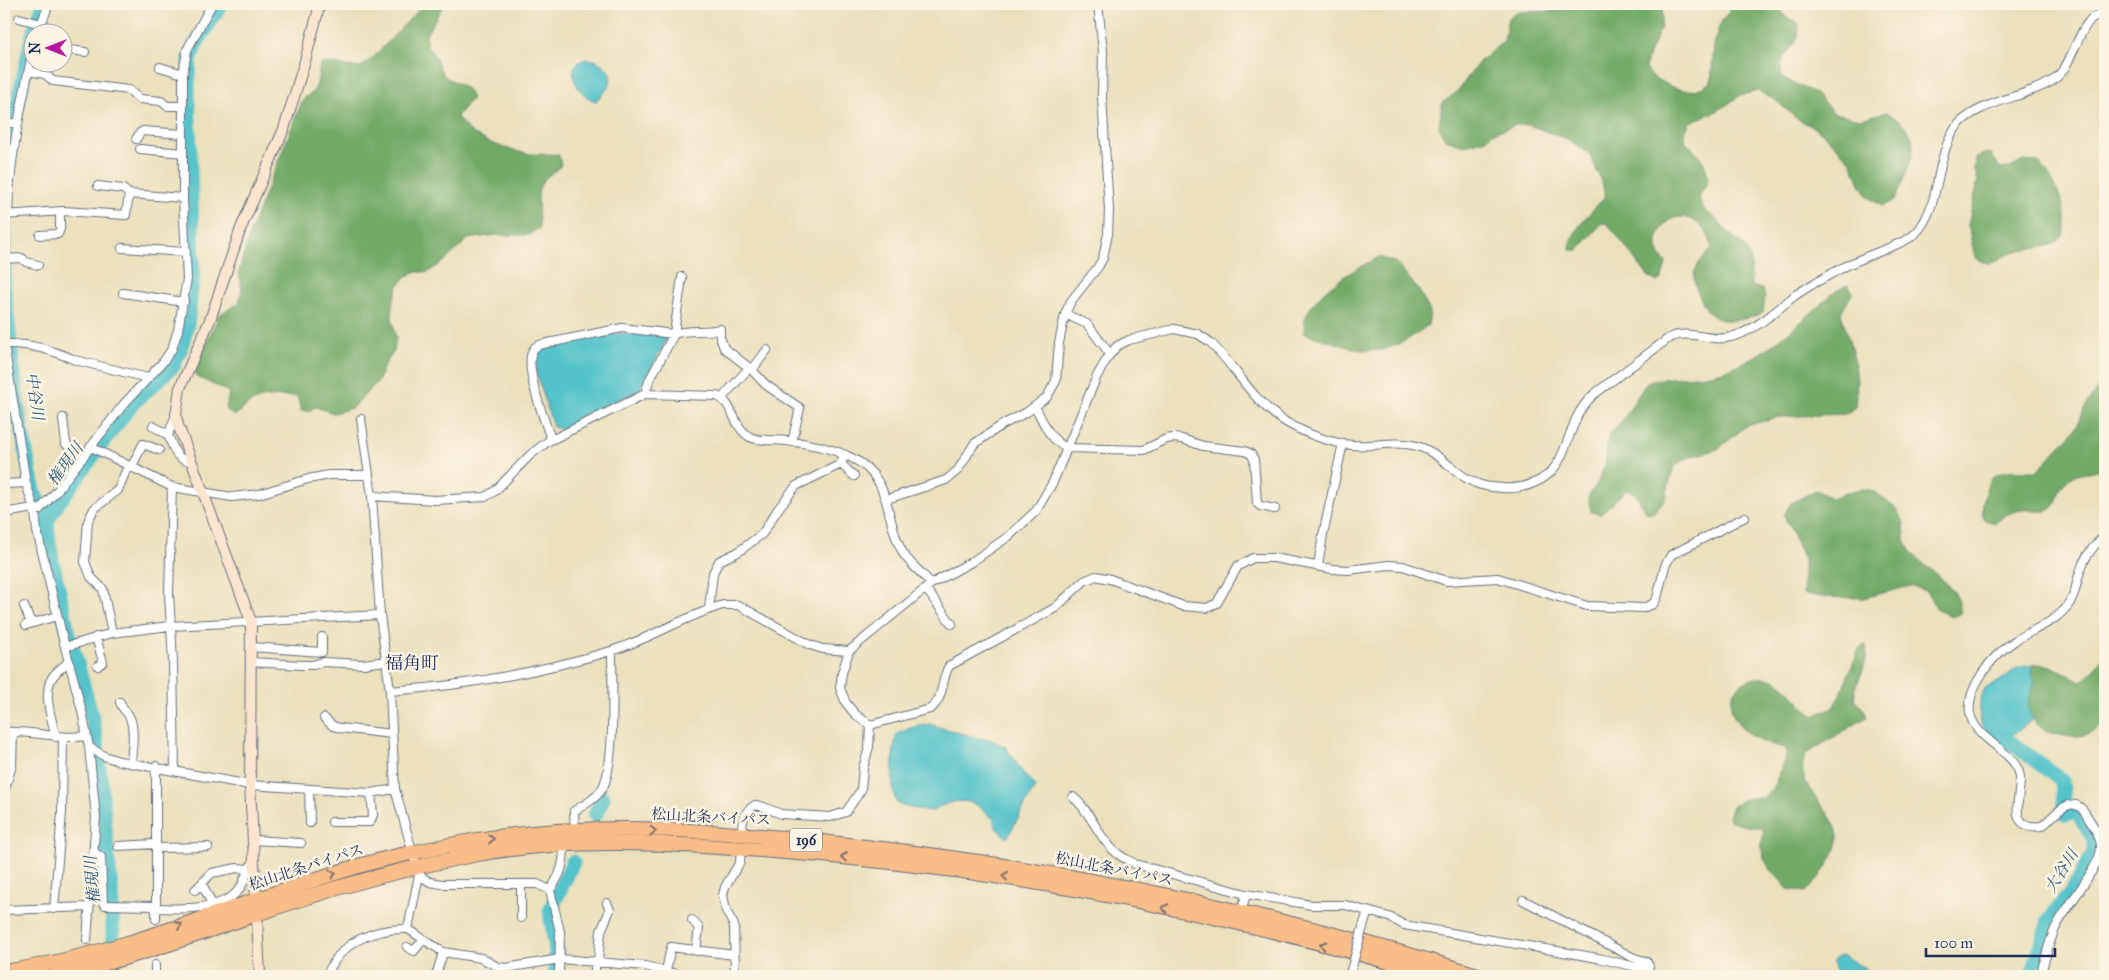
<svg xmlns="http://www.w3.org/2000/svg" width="2109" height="980" font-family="'IM FELL Great Primer','Noto Serif JP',serif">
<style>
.forest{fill:#72aa68;stroke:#466c63}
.water{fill:#55c3ca;stroke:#387994}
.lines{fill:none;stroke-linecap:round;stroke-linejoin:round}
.river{stroke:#55c3ca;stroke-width:15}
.street-casing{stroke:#636d7f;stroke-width:10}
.secondary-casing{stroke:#636d7f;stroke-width:12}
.highway-casing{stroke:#636d7f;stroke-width:16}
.street{stroke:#fff;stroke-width:8}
.secondary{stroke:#fce5cf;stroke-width:10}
.highway{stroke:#f8bd88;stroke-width:14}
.street-bridge-casing{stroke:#636d7f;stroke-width:10;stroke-linecap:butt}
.street-bridge{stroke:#fff;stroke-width:8}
.oneway{stroke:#7e6f71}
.labels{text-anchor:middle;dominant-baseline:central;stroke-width:5;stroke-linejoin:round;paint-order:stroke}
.shield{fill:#fcf5e5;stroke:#5e6a86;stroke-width:1}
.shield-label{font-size:14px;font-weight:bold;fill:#1b2f5e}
.street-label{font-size:15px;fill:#1b2f5e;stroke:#fcf5e5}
.water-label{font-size:16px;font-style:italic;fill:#2c5b7e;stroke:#fcf5e5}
.quarter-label{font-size:18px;fill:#1b2f5e;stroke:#fcf5e5}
</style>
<rect width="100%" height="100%" fill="#fcf5e5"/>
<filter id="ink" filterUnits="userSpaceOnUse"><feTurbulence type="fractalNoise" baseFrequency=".02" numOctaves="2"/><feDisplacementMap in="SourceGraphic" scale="10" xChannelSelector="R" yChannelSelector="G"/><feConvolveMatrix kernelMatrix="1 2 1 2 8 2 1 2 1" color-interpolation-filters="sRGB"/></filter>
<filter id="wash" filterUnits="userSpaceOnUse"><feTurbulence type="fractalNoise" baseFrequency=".0096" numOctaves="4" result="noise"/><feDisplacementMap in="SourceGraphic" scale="20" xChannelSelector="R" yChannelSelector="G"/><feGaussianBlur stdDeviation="1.12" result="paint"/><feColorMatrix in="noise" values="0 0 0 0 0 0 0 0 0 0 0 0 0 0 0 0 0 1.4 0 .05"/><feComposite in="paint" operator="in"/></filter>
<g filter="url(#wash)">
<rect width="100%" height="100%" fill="#eae0bc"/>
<path class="forest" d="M424 4H444L426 35 427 47 432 52 444 76 467 89 472 98 457 116C467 138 509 151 531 154 540 155 549 153 559 155L561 165C556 172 548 174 543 181 534 193 540 213 539 228L528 235H497L468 239 445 261 428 272H414L406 277 398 286 393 301 392 319 396 338 394 351 384 366 379 380 352 408 334 413 315 407 309 411H301L297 396C281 397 262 394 249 404 243 408 240 413 233 416L226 409 229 392 197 377 194 369 219 315 239 303 242 289 239 272 250 232 303 99 313 92 317 84 320 65 325 63 359 68 373 58Z
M1591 4H1662C1663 10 1662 20 1661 27 1658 37 1643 61 1647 70 1650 76 1656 79 1662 82 1678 91 1695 95 1711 82 1713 63 1712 37 1722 21 1726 14 1731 12 1731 4H1778L1784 16 1798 23C1803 51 1776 46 1782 78L1815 93 1834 113 1861 119 1886 112C1932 137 1908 164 1895 200L1882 206 1868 197 1860 184 1851 161 1821 132 1795 117 1774 99 1758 91 1741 95 1719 110 1690 122 1684 134 1686 143C1697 151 1710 166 1707 182 1705 191 1695 194 1702 206 1705 212 1711 215 1716 219 1721 223 1724 229 1729 233 1737 240 1746 245 1749 256 1753 266 1750 276 1751 286L1762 289 1765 297 1763 312C1752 319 1726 324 1714 317 1705 312 1693 285 1694 275 1696 264 1705 256 1712 249 1711 235 1698 218 1682 217 1668 216 1656 233 1657 246 1657 252 1663 259 1666 263L1662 278 1657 282 1648 276 1608 224 1602 223 1578 250H1570C1569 232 1593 210 1605 197L1602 182 1589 153 1567 139 1529 125H1515L1493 133 1487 139 1464 145 1445 139 1439 127 1442 103 1456 93 1480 61 1504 41 1508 18 1517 12 1555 11Z
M1991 153 2000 169 2010 168 2023 161 2039 162C2053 176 2079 227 2057 242 2044 250 2030 247 2016 251 1997 255 1996 272 1975 257L1968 225 1978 181 1975 169 1976 158 1984 154Z
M1379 257 1397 263 1420 292 1430 312 1428 325C1376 366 1361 349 1305 334 1297 300 1353 270 1379 257Z
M1848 285 1853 292 1841 313 1855 362 1857 383 1855 408 1845 414 1778 417 1746 426 1718 449 1690 457 1674 466 1665 499 1653 513 1646 512 1635 493 1626 490 1601 514 1591 512 1588 497 1598 482 1606 463 1608 436 1620 424 1647 382C1672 375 1698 379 1723 371 1768 356 1801 321 1836 291Z
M2105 379V467C2090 475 2077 468 2063 485 2056 493 2060 507 2047 511 2044 512 2038 510 2035 510 2019 509 2008 511 1996 523L1984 520C1981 510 1983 503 1985 493 1992 464 2013 472 2037 471L2075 430 2087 403Z
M1816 490 1831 498C1844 495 1860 484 1874 492 1885 498 1899 509 1903 521 1906 529 1903 540 1908 547 1921 569 1963 583 1960 614L1951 617 1937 609 1926 591 1910 586 1863 598 1826 597 1803 594 1804 559 1784 515 1791 503Z
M1866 645C1870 665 1855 680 1854 700L1864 709 1867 717 1806 754C1789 788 1841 811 1838 841 1837 849 1831 859 1827 866 1820 876 1815 885 1805 892L1788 889C1772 870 1756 860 1764 833L1762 828 1741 825 1729 820C1728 799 1747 798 1763 798L1773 789 1787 753 1784 748C1778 745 1771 745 1765 743 1744 735 1718 708 1738 687 1744 681 1757 676 1766 678 1789 681 1797 705 1814 716L1835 706 1860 647Z
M2104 657 2105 658C2105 669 2106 716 2102 723 2088 747 2031 737 2027 708 2026 699 2031 690 2035 682L2031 673 2033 665C2054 661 2064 676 2082 681 2092 675 2095 665 2104 657Z"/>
<path class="water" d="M588 59C600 60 616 71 609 86 606 91 600 96 596 101 576 96 561 62 588 59Z
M621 333 665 336 666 340 640 390 585 414 562 429 553 427 537 375 536 355C548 343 602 337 621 333Z
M2033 665 2031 673 2035 682C2028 696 2025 706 2033 719L2002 744C1977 733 1975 712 1985 688L1997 683 2017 668Z
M929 724 977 738 991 740 1006 747 1025 776 1036 786 1007 838 995 827 994 819C988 815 984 809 978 806 965 797 944 802 933 811 925 810 904 808 898 804 889 797 893 745 897 734L910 728Z
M1843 955 1876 976H1837L1832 963 1836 958Z"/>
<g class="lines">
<path class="river" d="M34 32 44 4
M32 37 12 131 4 194V288L17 405 28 463 34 491 48 519
M2003 737 2062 780 2065 814 2073 812 2078 813 2094 839V852L2077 885 2049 920 2032 976
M595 815 603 798
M114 976 112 899 97 745 92 717 69 635 52 561 47 528 48 519 56 506 105 439 133 403 173 366 180 350 187 324 193 273 188 87 190 59 196 44 221 4
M555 976 556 951 550 911 573 862"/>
</g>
</g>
<g filter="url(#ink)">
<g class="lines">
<defs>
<path id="street" d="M19 18 41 24
M38 32 49 4
M62 49 85 52
M160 67 183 74
M29 71 45 74 53 81 129 90 139 99 161 101 167 106H182
M4 122 18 124
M136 139 140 133 143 131 182 134
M140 149 183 153
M98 186 123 189 129 194
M4 215 63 211 126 215 129 194 183 198
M8 215C9 161 21 107 32 54
M40 235 58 234 60 229V212
M122 248 186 252
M4 259 22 258 26 262 38 265
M123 293 184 302
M1065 314 1087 324 1110 354
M4 344 26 483 35 512 37 531 65 647 82 711 89 747 96 817 87 940
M4 344C28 343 53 350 75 360L148 378
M752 370 767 350
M645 394 649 381 674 334 682 277
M722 398 749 368
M1035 406C1043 422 1050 441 1067 448L1144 450 1166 439 1174 438 1182 439 1203 446 1245 451 1251 454 1254 459 1257 503 1260 506 1275 509
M176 415 168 435C173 447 176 461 190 461
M63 418 66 444 82 459
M361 419 372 496 380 615 390 691 395 789 419 875 408 929 443 952 481 958 498 967 506 968 560 959 645 966 685 976
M153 426 168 435
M551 439C545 421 523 367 533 350 535 346 539 345 543 344L622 328 674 334C689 329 704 333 720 329V337L724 348 752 370 766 385 800 408 792 442
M91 447 172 487 232 497 259 494 308 479 329 475H367
M841 464 854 476
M131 468 143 444 159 450
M4 484 26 483
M172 487 169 594 173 661 175 770
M372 496 435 500 485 497 495 491 530 455 547 442 645 394 717 396C734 403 733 428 750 437 760 442 776 439 787 441 808 443 831 448 850 457 895 478 883 519 903 553 910 565 923 573 931 584
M887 499 946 480 958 470 974 444 1002 425 1027 412 1047 397 1056 381 1059 343 1065 314 1071 301 1098 267 1103 258 1108 234 1109 210 1102 97 1103 51 1098 4
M35 512 39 510 56 492 123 405 163 362 172 349 178 330 187 279 183 198V74L187 50 212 4
M4 513 34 508
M1318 566 1323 535 1343 443
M926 589 952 624
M24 606 31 623
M709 609 713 573 719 561 738 552 762 534 778 509 796 486 839 465 846 455
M26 625 57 616
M112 633 103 589 91 577 85 562 88 521 94 509 118 490 128 466
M96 637 103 662 98 666
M65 647 112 633 170 626 380 615
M251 647 322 652V637
M251 662 301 665H313L322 662 363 664 386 661
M390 691C464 686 539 672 611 651 650 639 685 616 723 605H738L810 645 823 649 849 651
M120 702C122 710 128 712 130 718 135 731 132 748 131 762
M324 718 333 726 340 728 392 734
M870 725 855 714 846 703 840 688 842 673 849 651 931 584 973 561 1009 536 1036 511 1053 482 1097 376 1108 357 1117 346 1129 340 1174 329 1198 334 1210 342C1235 366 1251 399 1281 419 1301 432 1329 443 1352 445 1374 447 1395 440 1417 446 1442 453 1457 478 1481 485 1488 487 1496 488 1503 488 1516 489 1529 486 1540 480 1564 467 1566 439 1577 417 1581 408 1586 402 1593 395L1669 338C1690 328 1709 343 1731 337 1756 331 1777 309 1797 294 1809 286 1821 279 1833 273 1848 264 1865 257 1881 251 1892 246 1906 242 1915 234 1942 206 1934 160 1955 129 1973 102 2025 98 2052 81 2077 65 2076 17 2105 12
M870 725 930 709C944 700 941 680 949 666L1055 608 1084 581 1096 576 1110 579 1183 606 1207 608 1217 603 1238 566 1253 558H1274L1332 569 1348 570 1389 565 1403 566 1446 581 1498 578 1587 606 1643 608 1653 604 1657 598 1665 566 1671 555 1745 517
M4 732C32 730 59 740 87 736
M56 737C52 720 41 690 54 675 58 670 64 666 69 661
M89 747 104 756 119 761 250 785 371 793 395 789
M309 789 310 823
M4 792 12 765 13 732
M1073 797C1092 812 1098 839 1118 854 1123 858 1130 861 1135 864L1246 894 1312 905H1345L1389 917 1404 925 1598 958 1645 969 1648 968 1649 966 1647 962 1632 957 1523 900
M332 822H370L373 815 371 793
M575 831 574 811C584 805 596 799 602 789 616 766 612 681 612 651
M741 836C743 821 742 813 755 805L764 807 781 814 830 817 846 812 861 790 863 768 869 747 870 725
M254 840 301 843
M118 846 156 844
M156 848 208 847
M94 852 101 857 103 903 105 905 155 906
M419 875 430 882 442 884H537L550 890 560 932 559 976
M202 884 212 904
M195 890 212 873 237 868 248 869
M550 890C561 875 564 864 564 845
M155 908C179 909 220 911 238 891 246 882 245 869 255 861
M54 909 62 813 63 737
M4 910 88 907
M1241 914 1246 894
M521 918V884
M156 919V766
M692 920 699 928 696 951
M1363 927 1368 911
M407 947 414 951 423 940
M595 961V976
M598 961 601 931 610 910 607 903
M155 965V976
M666 971 671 947 734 955
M327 976C339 942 374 928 408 929
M436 976 443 952
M735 976 734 925 726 911 723 895 725 887 740 862 741 847
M2040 976C2045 961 2048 944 2055 929 2064 909 2102 865 2101 846 2101 836 2092 825 2087 816 2072 789 2054 817 2042 826 2008 830 2019 803 2020 781 2022 754 1979 743 1971 717 1963 691 1993 655 2013 642 2032 629 2056 623 2069 604 2076 594 2076 583 2080 572 2083 560 2091 549 2100 540"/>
<path id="secondary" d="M260 976 250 785 251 621 178 425 176 415 180 388 210 320 241 228 284 129 305 61 320 4"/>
<path id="highway" d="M4 972C122 954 232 905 345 870 387 857 429 849 471 841 598 819 730 831 857 846 1069 870 1277 914 1481 976
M55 976C137 958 214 928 292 902 353 882 415 866 478 854 571 837 667 843 761 850 990 866 1218 910 1437 976"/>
</defs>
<use href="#street" class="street-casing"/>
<use href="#secondary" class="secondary-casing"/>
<use href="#highway" class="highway-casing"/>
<use href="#street" class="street"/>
<use href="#secondary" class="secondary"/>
<use href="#highway" class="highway"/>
<defs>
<path id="street-bridge" d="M1350 974 1363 927"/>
</defs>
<use href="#street-bridge" class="street-bridge-casing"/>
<use href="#street-bridge" class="street-bridge"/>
</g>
<defs><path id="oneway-chevron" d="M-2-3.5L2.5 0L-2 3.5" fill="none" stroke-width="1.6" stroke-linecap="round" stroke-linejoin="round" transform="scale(1.25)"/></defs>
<g class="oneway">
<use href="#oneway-chevron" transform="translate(653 831) rotate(1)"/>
<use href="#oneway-chevron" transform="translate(491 839) rotate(-6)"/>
<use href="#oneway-chevron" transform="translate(844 857) rotate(-174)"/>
<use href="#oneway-chevron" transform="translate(333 874) rotate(-18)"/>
<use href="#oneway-chevron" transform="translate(1005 876) rotate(-173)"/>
<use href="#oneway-chevron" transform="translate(1165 908) rotate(-168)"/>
<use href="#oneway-chevron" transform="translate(179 925) rotate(-18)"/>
<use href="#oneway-chevron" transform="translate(1323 945) rotate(-166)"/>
</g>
</g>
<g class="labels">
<rect class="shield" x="790" y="828.5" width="32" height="23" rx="4"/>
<g class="shield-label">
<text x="806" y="840">196</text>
</g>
<g class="street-label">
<text transform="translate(711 817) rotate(3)">松山北条バイパス</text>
<text transform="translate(306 867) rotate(-18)">松山北条バイパス</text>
<text transform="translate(1114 869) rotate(11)">松山北条バイパス</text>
</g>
<g class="water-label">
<text transform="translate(35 396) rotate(82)">中谷川</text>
<text transform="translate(65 464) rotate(-54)">権現川</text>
<text transform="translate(2061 871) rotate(-58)">大谷川</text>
<text transform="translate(92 880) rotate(-95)">権現川</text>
</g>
<g class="quarter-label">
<text x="412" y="663">福角町</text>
</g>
</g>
<rect width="2109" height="980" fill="none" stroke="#fcf5e5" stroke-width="20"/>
<g transform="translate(48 48) rotate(270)"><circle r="24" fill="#fcf5e5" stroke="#a2a6af"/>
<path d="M0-4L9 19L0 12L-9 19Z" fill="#b5179e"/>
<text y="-8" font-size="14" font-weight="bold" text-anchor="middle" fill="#1b2f5e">N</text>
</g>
<path d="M1926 948v8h129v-8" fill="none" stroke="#1b2f5e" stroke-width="2.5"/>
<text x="1934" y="948" font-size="15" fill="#1b2f5e" stroke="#fcf5e5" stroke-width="4" paint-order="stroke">100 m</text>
</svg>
